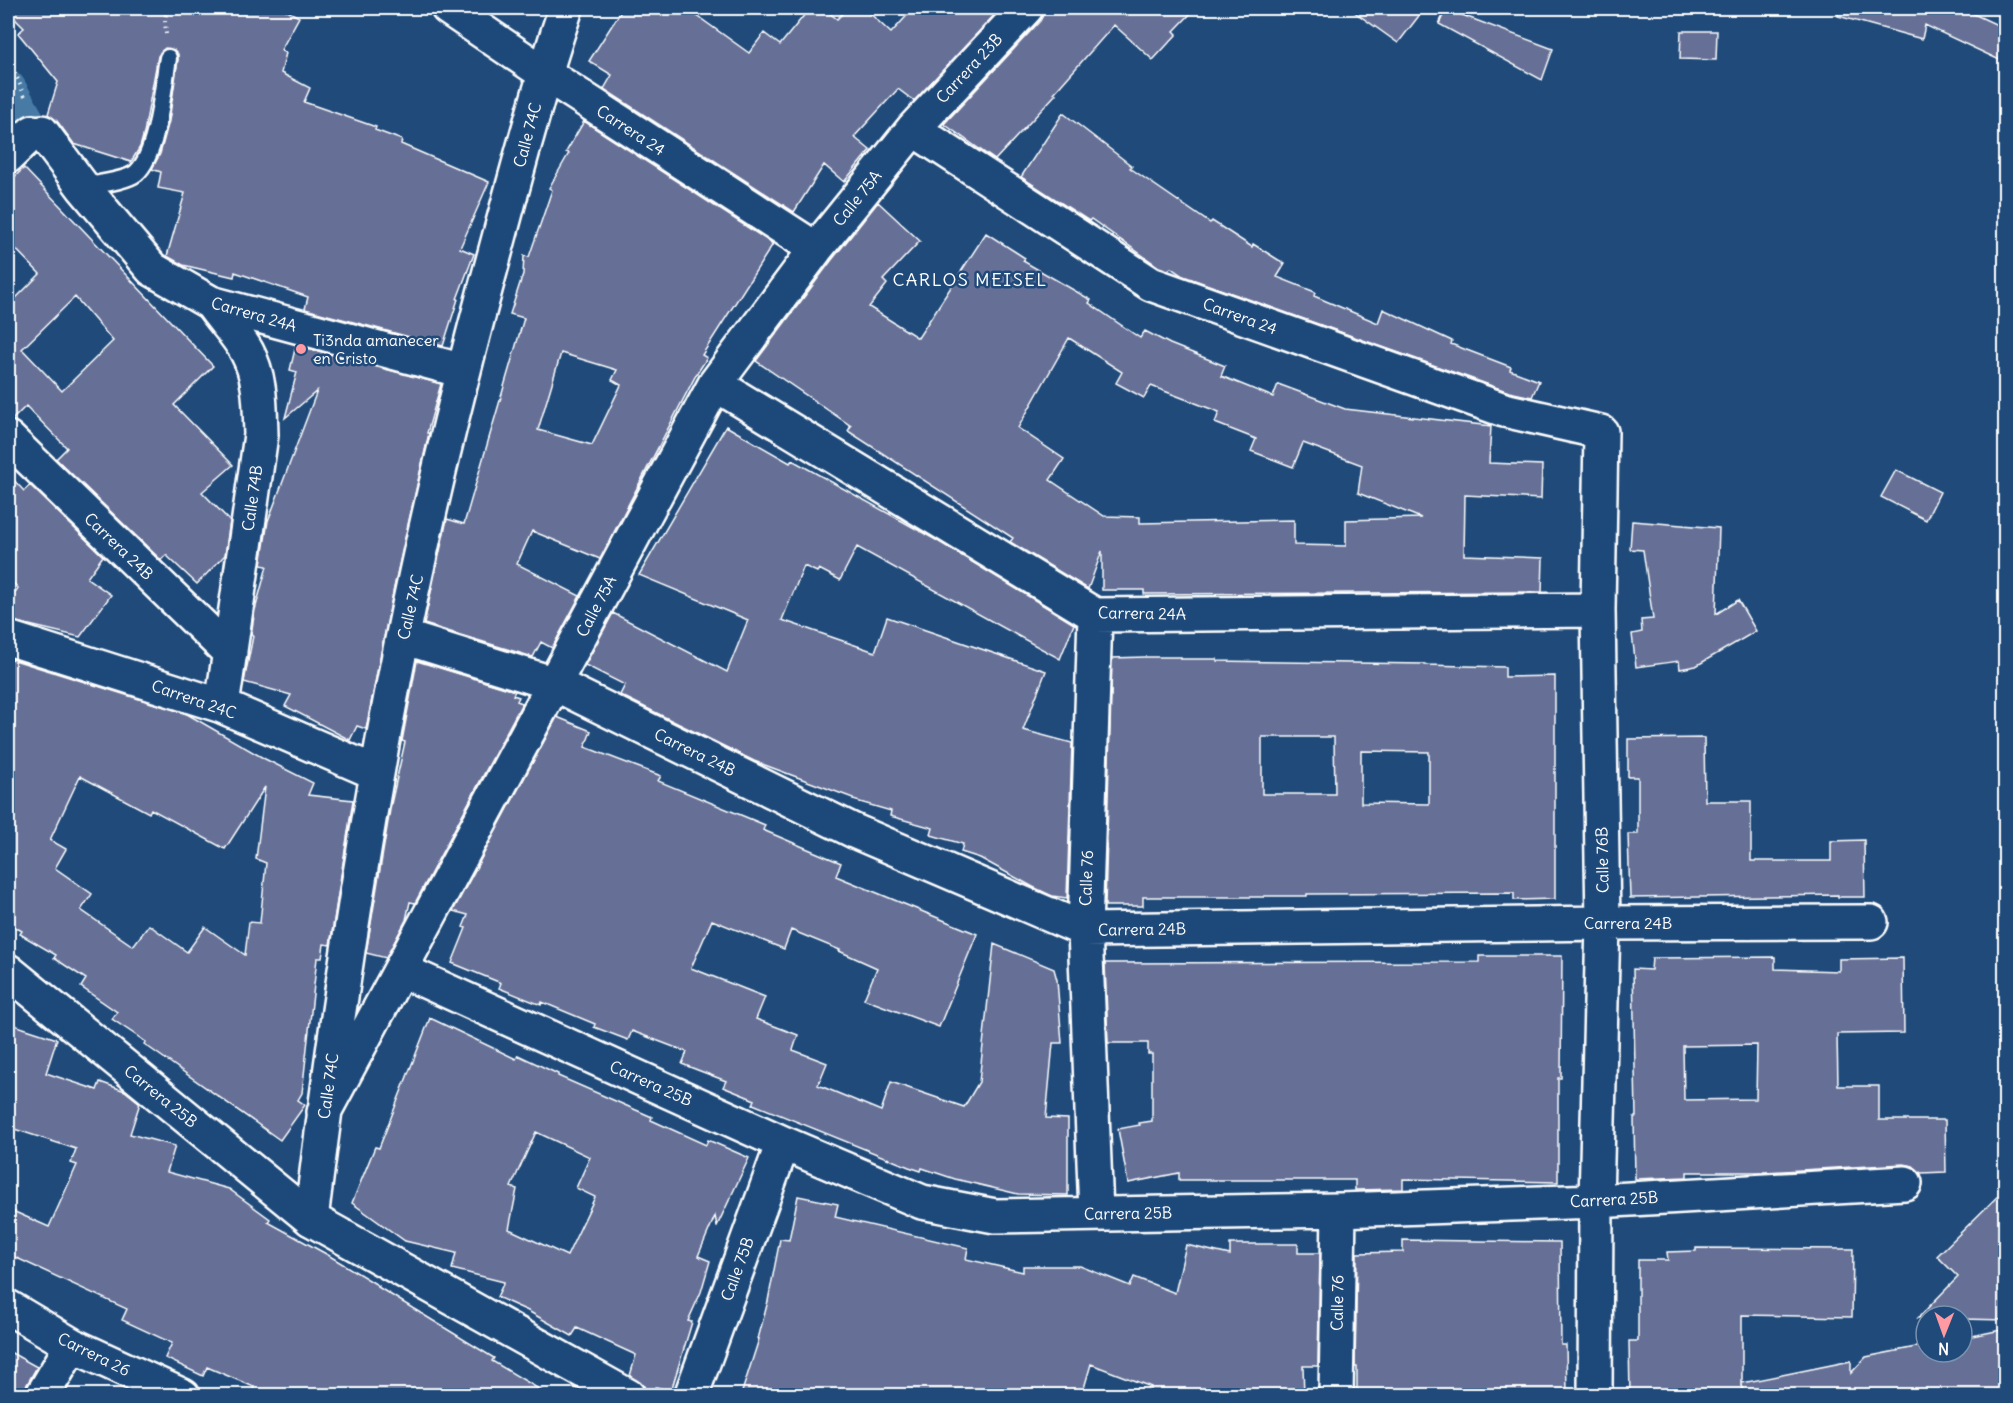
<svg xmlns="http://www.w3.org/2000/svg" width="2013" height="1403" font-family="Delius,sans-serif">
<style>
.lines{fill:none;stroke-linecap:round;stroke-linejoin:round}
.canal{stroke:#477aa5;stroke-width:36}
.building{fill:#666f96;stroke:#fff;stroke-width:1.5;fill-rule:evenodd}
.lane-casing{stroke:#fff;stroke-width:21}
.street-casing{stroke:#fff;stroke-width:38}
.secondary-casing{stroke:#fff;stroke-width:38}
.path{stroke:#fff;stroke-width:4;stroke-dasharray:1.5 4.5;stroke-linecap:butt}
.lane{stroke:#1f4a7a;stroke-width:16}
.street{stroke:#1f4a7a;stroke-width:33}
.secondary{stroke:#1f4a7a;stroke-width:33}
.poi-dot{fill:#ff9aa2;stroke:#1f4a7a;stroke-width:2}
.labels{text-anchor:middle;dominant-baseline:central;stroke-width:5;stroke-linejoin:round;paint-order:stroke}
.street-label{font-size:16px;fill:#fff;stroke:#1f4a7a}
.poi-label{font-size:16px;fill:#fff;stroke:#1f4a7a;text-anchor:start}
.neighbourhood-label{font-size:18px;letter-spacing:1.5px;fill:#fff;stroke:#1f4a7a}
</style>
<rect width="100%" height="100%" fill="#1f4a7a"/>
<filter id="ink" filterUnits="userSpaceOnUse"><feTurbulence type="fractalNoise" baseFrequency=".0167" numOctaves="2"/><feDisplacementMap in="SourceGraphic" scale="12" xChannelSelector="R" yChannelSelector="G"/><feConvolveMatrix kernelMatrix="1 2 1 2 8 2 1 2 1" color-interpolation-filters="sRGB"/></filter>
<g filter="url(#ink)">
<g class="lines">
<path class="canal" d="M8 88 33 132"/>
</g>
<path class="building" d="M8 8H282L299 17 281 50 286 53 281 73 310 88 304 102 376 127 375 130 402 140 401 144 489 182 460 248 474 254 457 299H458L443 346 305 309 308 297 235 272 234 277 183 265 167 256 185 193 158 188 161 172 152 169 160 154 169 121 178 60V54L174 50 165 48 158 56 144 133 140 147 131 162 74 144 57 121 48 114 58 82 18 33 24 28 8 12Z
M623 8H686L749 53 764 33 780 45 810 8H823L837 19 848 8H864L891 33 914 8H1001L914 101 898 89 854 137 870 150 844 182 824 165 794 212 604 89 612 75 589 61Z
M1044 8H1196L1174 31 1177 34 1153 60 1114 25 1054 93 1056 94 995 160 944 124 1040 21 1044 13Z
M1349 8H1425L1398 43Z
M1839 8H1961L2006 29V63L1925 25 1922 39 1838 16Z
M1446 9 1553 49 1542 80 1439 24Z
M1681 31H1717L1716 60 1680 59Z
M1063 113 1132 166 1130 168 1210 223 1212 221 1252 247 1253 244 1285 264 1277 277 1315 292 1314 296 1378 323 1383 309 1452 341 1451 344 1511 367 1510 370 1539 381 1532 397 1509 392 1183 276 1171 268 1168 270 1159 267 1091 219 1089 221 1021 177Z
M584 121 773 244 702 355 707 358 696 375 600 559 532 531 517 564 580 596 552 648 541 642 533 657 424 624 447 519 464 524 524 318 510 314 523 274 524 256 529 257 552 190 549 188 569 153 566 152ZM561 353 617 370 612 380 621 385 592 445 538 430Z
M24 168 213 366 174 405 233 465 202 492 230 521 225 555 197 584 166 555 161 560 56 459 67 448 26 406 12 420H8V306L40 274 8 241V183ZM75 297 113 341 62 391 22 349Z
M878 202 920 241 883 280 887 284 869 307 918 338 986 233 1025 258 1023 261 1091 300 1089 303 1140 338 1145 331 1170 344 1225 366 1221 376 1273 397 1278 384 1345 409 1491 426 1489 463 1542 465 1541 499 1465 495 1464 555 1543 558 1542 592 1144 594V590H1102V551L1088 589 1010 542 1013 538 848 431 851 426 756 361 831 261ZM1069 338 1122 372 1116 383 1144 398 1151 386 1219 412 1215 423 1256 439 1251 451 1293 467 1303 443 1362 465 1358 493 1421 518 1346 520V546L1294 545V520L1140 523V517L1104 516 1050 480 1064 459 1018 428Z
M296 345 441 384 427 433H429L394 588 366 729 357 726 350 740 285 706 291 695 244 682 253 636 251 635 255 610 267 566 261 565 268 521 317 391 285 418 297 372 290 370Z
M726 426 790 463 792 460 936 540 1074 624 1060 659 857 547 840 580 819 569 817 572 804 566 782 620 875 652 887 617 1046 671 1023 730 1072 743 1067 898 1052 896 1033 887 980 858 961 852 963 844 931 835 933 828 890 816 891 811 853 800V798L754 761 620 695 625 685 585 665 613 613 727 672 748 620 639 575Z
M1896 470 1940 492 1926 520 1881 497Z
M8 474 24 491 30 485 103 556 87 578 111 595 80 637 8 620V603L18 588 8 577Z
M1632 521 1719 528 1716 614 1738 600 1756 631 1696 666 1680 669 1679 661 1636 667 1632 634 1642 632 1641 620 1653 619 1643 550 1630 549Z
M1145 657H1181V659H1217V661L1425 664V665L1505 667V677L1555 676V899L1514 900V893L1307 894V896H1264V897H1143V906H1105L1112 658ZM1262 737H1334L1335 794H1262ZM1361 751 1429 752V804L1361 803Z
M8 658 187 714 265 759 313 783 308 795 353 800 330 945 324 944 322 958H317L302 1093 298 1100 305 1105 280 1140 144 1044 146 1042 112 1019 117 1012 81 987 86 979 54 958 56 955 20 934 22 931 8 923ZM80 776 149 813 151 809 225 849 265 787 256 859 266 863 260 923 249 922 245 955 205 927 187 952 149 925 133 946 81 910 92 894 55 868 66 849 50 840Z
M417 661 515 691 513 695 519 697 517 701 522 703 415 903 410 902 406 920 386 958 366 953 391 804 405 742 402 741Z
M557 717 591 731 585 747 661 776 658 781 765 825 763 830 841 863 836 876 977 934 939 1027 864 999 877 968 839 951 840 950 791 930 784 949 712 920 691 968 765 997 756 1019 798 1035 793 1050 827 1063 818 1085 881 1111 891 1082 964 1107 979 1082 994 944 1054 969 1057 980 1062 1043H1053L1046 1118 1068 1119V1195L1018 1194 955 1179 922 1168 921 1171 909 1167 753 1104 755 1100 723 1087 726 1081 682 1064 687 1052 632 1031 628 1040 594 1027 595 1024 542 1002 541 1005 499 988 501 983 452 963 466 928 463 927 468 915 453 911Z
M1704 738 1705 801H1751V861H1831V841L1864 840 1865 897H1838V895L1630 898 1628 834H1638V777H1628V739Z
M1479 956H1562L1561 1078H1558V1182L1403 1179V1189L1355 1190V1180H1179V1173L1128 1183 1118 1129 1140 1125 1139 1123 1152 1121V1054H1148V1043H1108L1105 963 1479 962Z
M1775 957V969L1839 971V959L1903 958 1904 1033 1837 1034 1838 1086H1879V1120H1945L1946 1172 1921 1173 1913 1166 1904 1164 1765 1172H1687V1177L1635 1179 1634 1117H1636L1633 969 1651 970 1652 958ZM1757 1045 1756 1099 1684 1100 1683 1046Z
M430 1018 516 1059 518 1055 558 1074V1076L652 1117 651 1120 706 1145 708 1140 749 1158 717 1226 715 1216 698 1256 710 1261 701 1292 688 1321 692 1322 671 1391 656 1387 654 1395H647L644 1386 630 1376 636 1355 577 1328 572 1336 528 1311 497 1297 504 1282 452 1269 456 1253 405 1241 352 1203 375 1147 379 1148ZM536 1132 590 1157 576 1188 595 1197 567 1256 509 1229 517 1189 511 1187Z
M8 1023 57 1039 46 1073 97 1090 100 1082 125 1091 140 1103 130 1134 175 1146 167 1172 229 1189 270 1219 268 1222 328 1255 379 1286 378 1287 494 1358 492 1361 549 1395H250L254 1387 207 1367 203 1376 165 1358 172 1343 122 1320 127 1309 8 1254V1209L49 1227 77 1165 71 1163 76 1149 8 1127Z
M2006 1188V1320L1962 1319V1316H1926V1318H1918L1958 1277 1937 1256Z
M798 1196 838 1204 835 1217 968 1248 966 1259 1023 1272V1266H1080L1130 1286 1134 1277 1175 1293 1186 1245 1230 1255V1244H1298V1253H1320L1318 1366H1303L1304 1395H1148L1151 1387 1091 1364 1082 1395H741L759 1339H758L768 1301 780 1239 789 1240Z
M1403 1240 1560 1242 1561 1345H1566L1567 1392 1481 1395H1357V1367H1355L1357 1253 1403 1252Z
M1696 1248 1853 1249 1852 1317 1742 1315V1395H1630L1629 1341H1638V1260H1668L1667 1252 1696 1251Z
M2006 1329V1383L1993 1395H1743L1742 1383 1851 1361V1373L1866 1357 1926 1345V1352H1962V1338Z
M8 1351 37 1367 26 1386 23 1395H8Z"/>
<g class="lines">
<defs>
<path id="lane" d="M83 187C97 184 126 181 136 173 158 154 163 86 168 58"/>
<path id="street" d="M448 8 544 73 816 249
M913 129 1151 284 1504 410 1601 432 1598 610 1603 923 1596 1201 1595 1396
M42 132 83 187 152 269 211 303 463 371
M8 156 33 132
M211 303C222 319 238 335 247 352 261 378 260 407 261 435L222 706
M715 384 1095 615 1598 610
M8 438 230 653
M1095 615 1085 930 1096 1213
M403 637 555 684 854 831 1085 930 1603 923 1871 922
M8 638 222 706 377 773
M401 970 783 1143 922 1202 995 1216 1339 1210 1596 1201 1905 1183
M324 1112 715 384 816 249 913 129 1026 8
M311 1219C335 1025 364 831 402 640 428 510 460 381 495 253 517 171 539 88 566 8
M8 1307 72 1345 183 1396
M42 1396 72 1345
M691 1396 783 1143
M1336 1396 1339 1210"/>
<path id="secondary" d="M8 971 311 1219 628 1396"/>
</defs>
<use href="#lane" class="lane-casing"/>
<use href="#street" class="street-casing"/>
<use href="#secondary" class="secondary-casing"/>
<path class="path" d="M166 34 165 20 167 8
M8 56 26 99"/>
<use href="#lane" class="lane"/>
<use href="#street" class="street"/>
<use href="#secondary" class="secondary"/>
</g>
</g>
<circle class="poi-dot" cx="301" cy="349" r="6"/>
<g class="labels">
<g class="street-label">
<text transform="translate(969 68) rotate(-47)">Carrera 23B</text>
<text transform="translate(631 130) rotate(33)">Carrera 24</text>
<text transform="translate(527 135) rotate(-75)">Calle 74C</text>
<text transform="translate(857 198) rotate(-51)">Calle 75A</text>
<text transform="translate(254 314) rotate(16)">Carrera 24A</text>
<text transform="translate(1240 316) rotate(20)">Carrera 24</text>
<text transform="translate(252 498) rotate(-82)">Calle 74B</text>
<text transform="translate(119 546) rotate(44)">Carrera 24B</text>
<text transform="translate(596 606) rotate(-62)">Calle 75A</text>
<text transform="translate(410 607) rotate(-77)">Calle 74C</text>
<text transform="translate(1142 613) rotate(1)">Carrera 24A</text>
<text transform="translate(194 699) rotate(19)">Carrera 24C</text>
<text transform="translate(695 752) rotate(26)">Carrera 24B</text>
<text transform="translate(1602 860) rotate(-91)">Calle 76B</text>
<text transform="translate(1086 878) rotate(-88)">Calle 76</text>
<text x="1628" y="923">Carrera 24B</text>
<text transform="translate(1142 929) rotate(-1)">Carrera 24B</text>
<text transform="translate(651 1083) rotate(24)">Carrera 25B</text>
<text transform="translate(328 1086) rotate(-82)">Calle 74C</text>
<text transform="translate(161 1096) rotate(39)">Carrera 25B</text>
<text transform="translate(1614 1199) rotate(-3)">Carrera 25B</text>
<text transform="translate(1128 1213) rotate(-1)">Carrera 25B</text>
<text transform="translate(737 1269) rotate(-70)">Calle 75B</text>
<text transform="translate(1337 1303) rotate(-89)">Calle 76</text>
<text transform="translate(94 1354) rotate(26)">Carrera 26</text>
</g>
<g class="poi-label">
<text x="313" y="340">Ti3nda amanecer<tspan x="313" dy="18">en Cristo</tspan></text>
</g>
<g class="neighbourhood-label">
<text x="970" y="279">CARLOS MEISEL</text>
</g>
</g>
<rect width="2013" height="1403" fill="none" stroke="#1f4a7a" stroke-width="30"/>
<rect x="15" y="15" width="1983" height="1373" fill="none" stroke="#fff" stroke-width="2" filter="url(#ink)"/>
<g transform="translate(1944 1334) rotate(181)"><circle r="28" fill="#1f4a7a" stroke="#7992af" stroke-width="1.5"/>
<path d="M0-4.5L10 22L0 15L-10 22Z" fill="#ff9aa2"/>
<text y="-9" font-size="16" font-weight="bold" text-anchor="middle" fill="#ffffff">N</text>
</g>
</svg>
